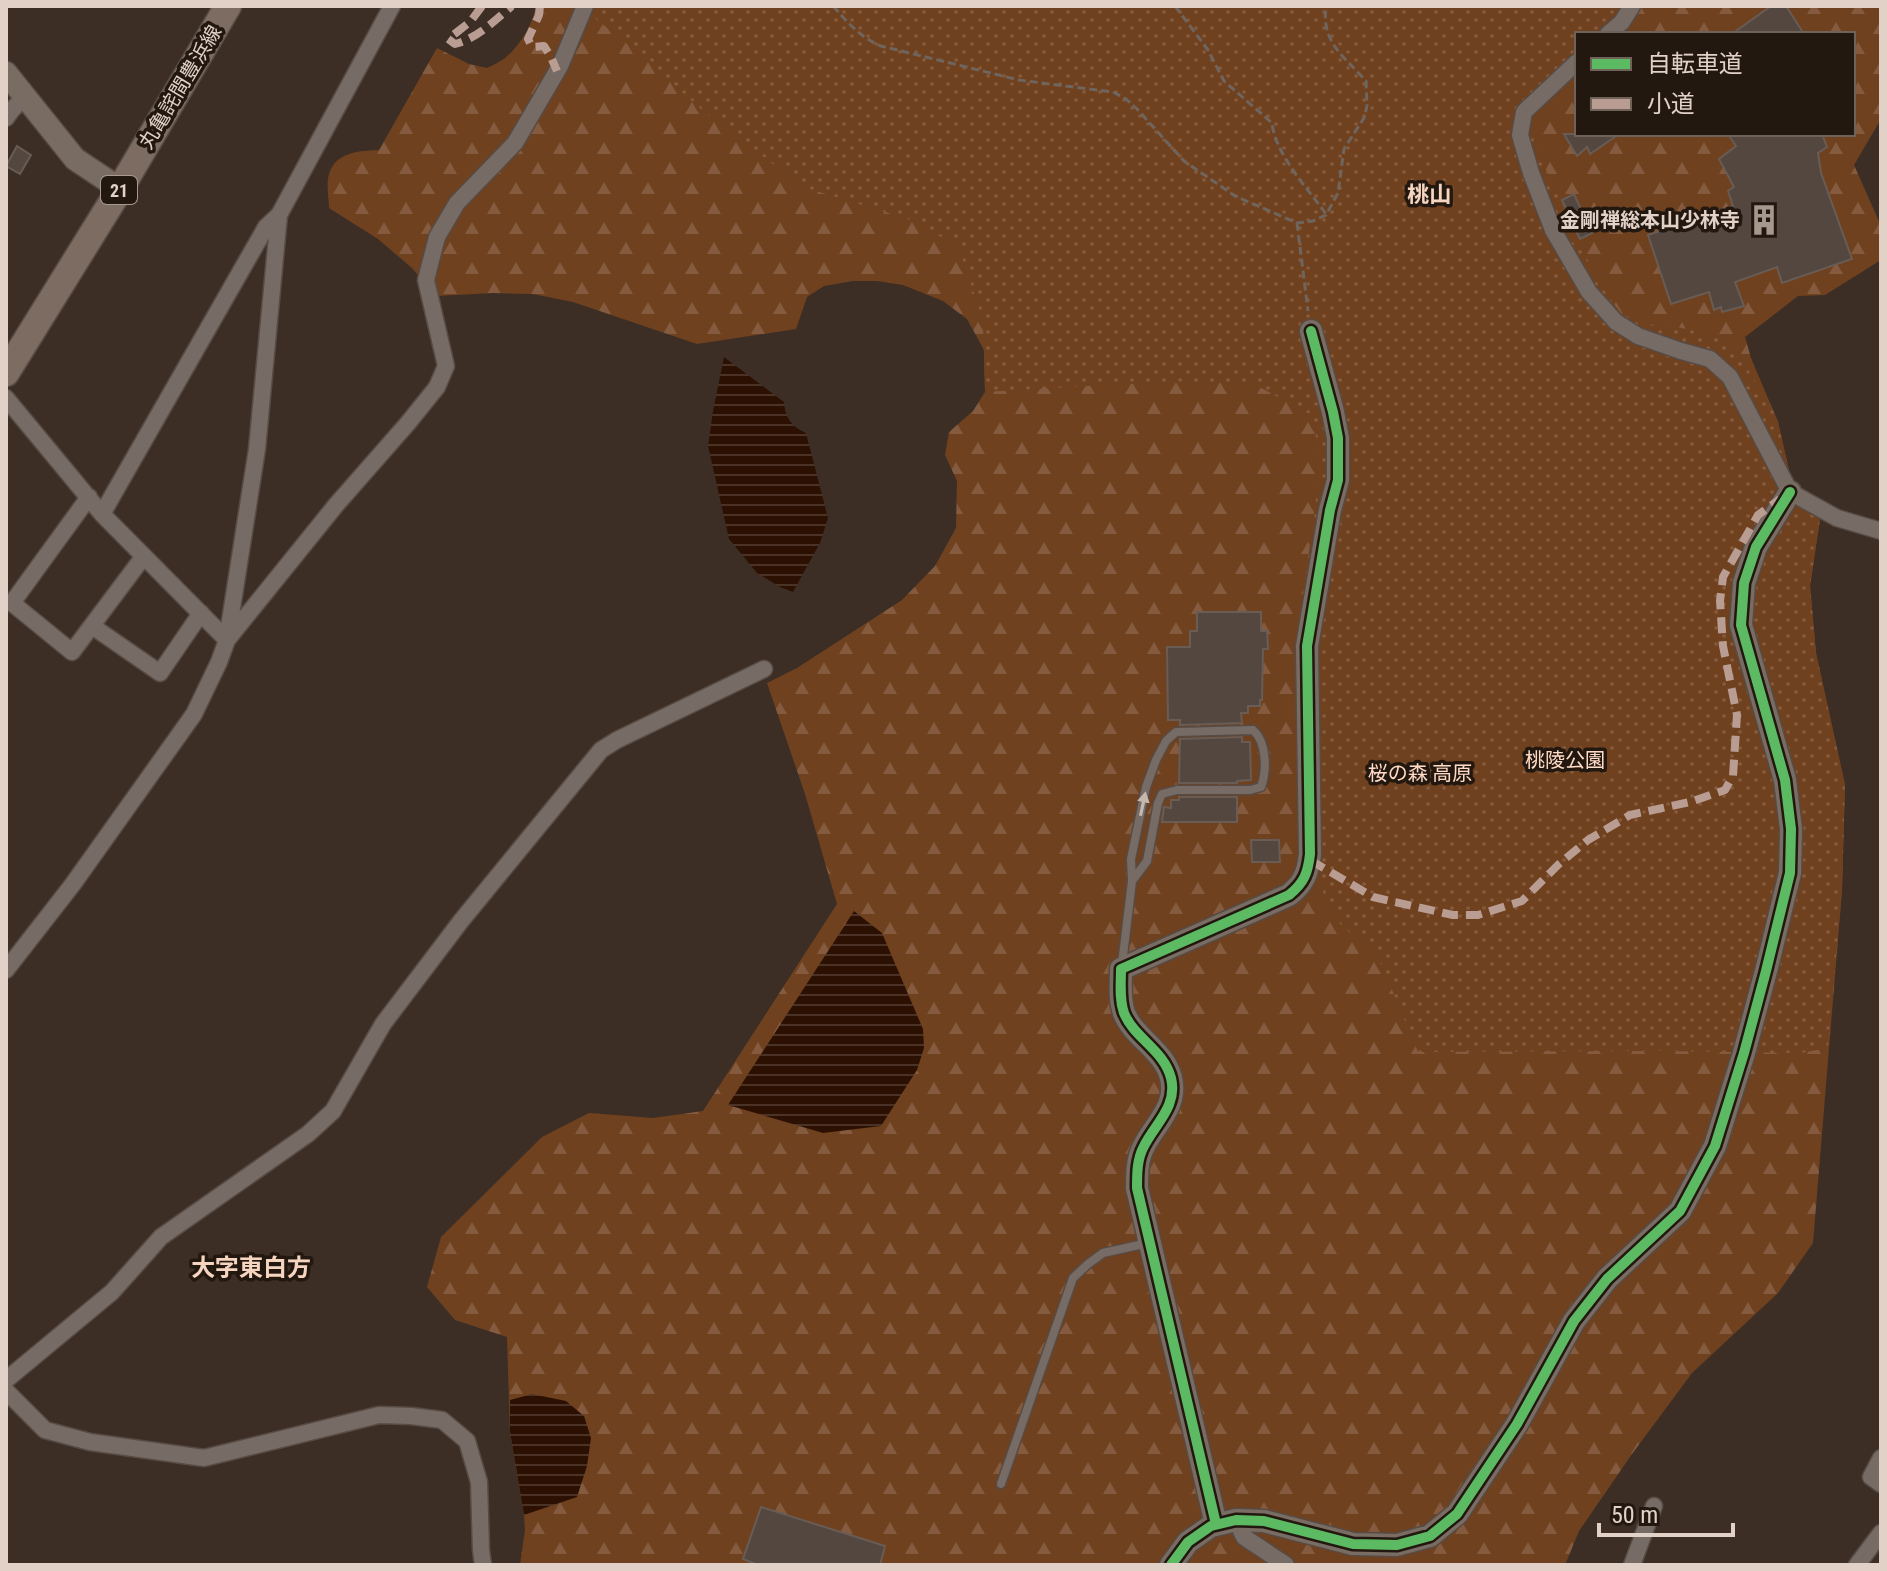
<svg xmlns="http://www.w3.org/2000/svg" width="1887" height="1571" font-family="'Roboto Condensed','Noto Sans JP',sans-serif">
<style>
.forest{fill:url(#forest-firs);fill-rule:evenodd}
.park{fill:url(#park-dots)}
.water{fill:url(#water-rules)}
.building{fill:#534740;stroke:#685c55;stroke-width:2}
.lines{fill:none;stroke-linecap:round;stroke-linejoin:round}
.lane-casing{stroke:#574b44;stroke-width:11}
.street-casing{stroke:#574b44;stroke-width:19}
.secondary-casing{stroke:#574b44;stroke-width:25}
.primary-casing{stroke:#574b44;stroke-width:29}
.path{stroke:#6f655f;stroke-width:3;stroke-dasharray:8 4;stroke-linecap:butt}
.lane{stroke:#766b65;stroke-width:8}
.street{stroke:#766b65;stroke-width:16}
.secondary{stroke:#796c63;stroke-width:22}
.primary{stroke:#7c6c61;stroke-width:26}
.quiet{stroke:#b99d93;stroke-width:8;stroke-dasharray:16 8;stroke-linecap:butt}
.cycleway-casing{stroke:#231810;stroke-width:15}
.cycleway{stroke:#5cba63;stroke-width:10}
.oneway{fill:#c6b8ae}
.labels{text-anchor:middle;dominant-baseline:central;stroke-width:7;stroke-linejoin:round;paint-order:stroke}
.shield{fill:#231810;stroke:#a89a90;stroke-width:2}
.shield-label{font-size:18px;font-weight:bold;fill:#e1d1c7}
.street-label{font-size:20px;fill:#e1d1c7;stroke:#231810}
.poi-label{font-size:20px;font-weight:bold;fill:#e1d1c7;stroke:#231810;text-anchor:end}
.park-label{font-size:20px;fill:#ffdbc5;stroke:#231810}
.neighbourhood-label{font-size:22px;font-weight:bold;fill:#f5d4c0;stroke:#231810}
.quarter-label{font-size:24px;font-weight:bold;fill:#f5d4c0;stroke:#231810}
</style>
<defs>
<pattern id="forest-firs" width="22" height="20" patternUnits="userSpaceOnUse" patternTransform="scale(2)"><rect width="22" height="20" fill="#70411f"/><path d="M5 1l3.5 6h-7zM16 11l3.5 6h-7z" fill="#845b3e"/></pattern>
<pattern id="park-dots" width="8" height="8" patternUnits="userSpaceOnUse" patternTransform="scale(2)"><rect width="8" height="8" fill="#70411f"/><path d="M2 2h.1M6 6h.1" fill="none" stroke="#845b3e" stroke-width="1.8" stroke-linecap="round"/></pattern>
<pattern id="water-rules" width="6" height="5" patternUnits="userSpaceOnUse" patternTransform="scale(2)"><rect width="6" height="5" fill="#2c1103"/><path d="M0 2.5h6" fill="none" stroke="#4a3326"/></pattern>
</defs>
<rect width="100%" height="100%" fill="#3c2e25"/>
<path class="forest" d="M536 6H1881V119L1854 165 1881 226V260L1825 295 1798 296 1745 337 1751 358 1778 422 1790 475 1802 497 1820 519 1810 586 1816 653 1845 785 1842 890 1813 1243 1778 1293 1692 1373 1632 1454 1579 1531 1565 1565H520L525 1530 524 1515 510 1432 507 1337 455 1320 427 1287 441 1237 542 1137 589 1113 653 1118 703 1111 837 904 805 794 767 683 797 668 902 600 935 566 956 528 957 481 945 455 949 432 973 411 985 392 984 350 967 319 943 301 903 285 877 281H853L824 286 807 297 796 329 697 344 573 302 533 294 493 293 436 296 412 268 378 239 329 208C329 198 326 184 329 174 336 152 358 151 379 150L437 48 469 64 487 68C493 65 500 62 505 58 520 46 533 24 536 6ZM1577 34H1853V134H1577Z"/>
<path class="park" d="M580 6H1637L1621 34H1577V63L1536 96 1530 122 1543 164 1562 200 1591 268 1607 295 1621 313 1642 324 1673 326 1699 332 1721 339 1739 353 1750 373 1771 405 1778 422 1790 475 1802 497 1820 519 1810 586 1816 653 1845 785 1842 890 1828 1048 1801 1053 1661 1051 1418 1052 1375 949 1342 927 1300 847 1294 647 1305 581 1320 468 1313 416 1250 382 1124 384 985 392 983 320 958 246 908 219 803 187 701 109 638 53Z"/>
<path class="water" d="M724 357 784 402C785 418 792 427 806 433L828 518 820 543 793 592 780 587 757 573 729 539 708 446 713 411Z
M854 911 882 933 923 1029 924 1048 917 1070 881 1126 823 1133 728 1105Z
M532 1394 566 1401 584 1416 591 1438 587 1466 577 1497 524 1515 510 1432V1400Z"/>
<path class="building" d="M1771 6H1786L1804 34H1732Z
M1564 134H1619L1590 154 1587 147 1577 156Z
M1728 134H1822L1827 147 1818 153 1821 173 1852 259 1782 283 1777 267 1735 282 1744 306 1722 312 1721 307 1714 310 1709 292 1671 304 1648 235 1733 206 1728 191 1734 187 1719 159 1736 146Z
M17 146 31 155 20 174 6 166Z
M1574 194 1592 233 1580 239 1562 200Z
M1197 612H1261V631H1267L1268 649H1263L1262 700H1260V706H1248V713H1241L1242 723 1180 725V720H1168L1167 647H1190V631H1197Z
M1242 737V742H1250L1251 780 1237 781V783H1179L1180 739Z
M1179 797H1237V822H1162L1164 807 1171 808V800H1179Z
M1251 840H1279L1280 862H1252Z
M761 1507 885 1546 880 1565H758L743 1559Z"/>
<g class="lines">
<defs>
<path id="lane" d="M1122 964 1132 881 1131 859 1146 787 1156 760 1166 741 1176 732 1253 730C1267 742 1267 771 1261 787L1250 790H1177L1162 794 1158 803 1147 861 1132 881
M1001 1484 1073 1278 1088 1264 1103 1253 1148 1243"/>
<path id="street" d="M1608 34 1622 22 1632 6
M1577 62 1524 112 1520 135 1531 173 1553 230 1589 292 1616 322 1638 336 1681 351 1710 359 1730 377 1790 492 1837 518 1881 531
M6 118 11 111 25 96
M6 398 102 514 227 640 336 505 408 423 437 387 446 366 426 280 437 237 457 203 515 143 560 66 585 6
M89 497 12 603 72 652 144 556
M102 514 266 227 279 215
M92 626 160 673 201 613
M6 970 73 884 194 714 219 662 227 640 257 449 279 215 392 6
M6 1380 112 1292 161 1237 308 1134 333 1111 383 1024 461 921 601 750 617 740 764 669
M6 1391 45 1430 90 1442 204 1458 379 1415 411 1416 442 1420 467 1441 479 1482 481 1550 483 1565
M1881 1458 1871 1477 1881 1484
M1236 1520 1244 1537 1286 1565
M1632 1565 1654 1506
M1857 1565 1881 1533"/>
<path id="secondary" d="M6 73 75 159 120 189
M1216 1524 1137 1188C1137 1173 1137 1159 1144 1146 1155 1124 1178 1106 1171 1078 1164 1050 1134 1038 1124 1013 1119 999 1121 983 1121 969L1289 895C1304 883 1308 873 1310 854L1307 646 1330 510 1338 480V438L1333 412 1311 331
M1171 1565 1188 1542 1211 1526 1236 1520 1264 1521 1353 1544 1397 1545 1430 1536 1457 1514 1517 1424 1574 1321 1607 1279 1680 1211 1715 1146 1744 1053 1766 971 1790 873 1791 829 1785 780 1741 625 1744 583 1756 547 1790 492"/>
<path id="primary" d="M6 373 120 189 228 6"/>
</defs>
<use href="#lane" class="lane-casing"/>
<use href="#street" class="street-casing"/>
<use href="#secondary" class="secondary-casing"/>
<use href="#primary" class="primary-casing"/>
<path class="path" d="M833 6C848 23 860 37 881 46L1019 80 1113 92 1126 99 1137 109 1184 161 1235 196 1297 223 1313 221 1326 215 1338 193 1344 149 1364 118 1367 106 1366 81C1344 56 1321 43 1326 6
M1175 6 1208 50 1224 81 1272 123C1275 154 1308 189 1326 214
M1297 223 1308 311"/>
<use href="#lane" class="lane"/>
<use href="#street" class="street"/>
<use href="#secondary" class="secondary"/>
<use href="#primary" class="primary"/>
<path class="quiet" d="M482 6 470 22 448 39 455 44C478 38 494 21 512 6
M540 6 539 15 528 39 532 47 544 46 551 57 557 71
M1310 860 1373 897 1453 915H1478L1522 901 1559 864 1588 840 1630 815 1690 802 1725 790 1733 776 1737 715 1723 646 1720 601 1723 577 1758 515 1780 499"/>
<defs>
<path id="cycleway" d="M1216 1524 1137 1188C1137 1173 1137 1159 1144 1146 1155 1124 1178 1106 1171 1078 1164 1050 1134 1038 1124 1013 1119 999 1121 983 1121 969L1289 895C1304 883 1308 873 1310 854L1307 646 1330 510 1338 480V438L1333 412 1311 331
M1171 1565 1188 1542 1211 1526 1236 1520 1264 1521 1353 1544 1397 1545 1430 1536 1457 1514 1517 1424 1574 1321 1607 1279 1680 1211 1715 1146 1744 1053 1766 971 1790 873 1791 829 1785 780 1741 625 1744 583 1756 547 1790 492"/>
</defs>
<use href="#cycleway" class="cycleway-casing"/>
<use href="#cycleway" class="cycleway"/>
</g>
<defs><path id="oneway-solid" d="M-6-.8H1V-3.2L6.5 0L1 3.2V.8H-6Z" transform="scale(2)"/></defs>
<use class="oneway" href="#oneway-solid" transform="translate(1143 804) rotate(-78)"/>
<defs>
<symbol id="building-bare" viewBox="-9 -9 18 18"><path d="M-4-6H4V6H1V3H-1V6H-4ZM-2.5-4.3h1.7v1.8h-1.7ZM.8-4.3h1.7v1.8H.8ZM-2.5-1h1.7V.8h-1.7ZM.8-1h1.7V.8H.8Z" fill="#a7988e" stroke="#231810" stroke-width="2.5" paint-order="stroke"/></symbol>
</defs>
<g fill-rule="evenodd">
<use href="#building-bare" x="1742" y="198" width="44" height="44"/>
</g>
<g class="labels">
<rect class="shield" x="101" y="176" width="36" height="28" rx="6"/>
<g class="shield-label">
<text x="119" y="190">21</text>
</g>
<g class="street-label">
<text transform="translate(180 87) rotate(-59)">丸亀詫間豊浜線</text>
</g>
<g class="poi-label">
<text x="1740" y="220">金剛禅総本山少林寺</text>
</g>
<g class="park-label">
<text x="1565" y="760">桃陵公園</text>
<text x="1420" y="773">桜の森 高原</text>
</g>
<g class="neighbourhood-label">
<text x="1429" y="194">桃山</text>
</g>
<g class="quarter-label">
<text x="251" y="1268">大字東白方</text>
</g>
</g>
<rect width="1887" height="1571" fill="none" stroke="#e1d1c7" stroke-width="16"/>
<rect x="1575" y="32" width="280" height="104" fill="#231810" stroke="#6f6259" stroke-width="2"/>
<rect x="1591" y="58" width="40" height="12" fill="#5cba63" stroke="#6f6259" stroke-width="2"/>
<text x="1647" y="72" font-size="24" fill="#e1d1c7">自転車道</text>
<rect x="1591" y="98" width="40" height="12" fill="#b99d93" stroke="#6f6259" stroke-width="2"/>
<text x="1647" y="112" font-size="24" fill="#e1d1c7">小道</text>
<path d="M1599 1523v12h134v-12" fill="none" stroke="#e1d1c7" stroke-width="4"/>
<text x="1611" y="1523" font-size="24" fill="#e1d1c7" stroke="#231810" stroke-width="6" paint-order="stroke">50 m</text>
</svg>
